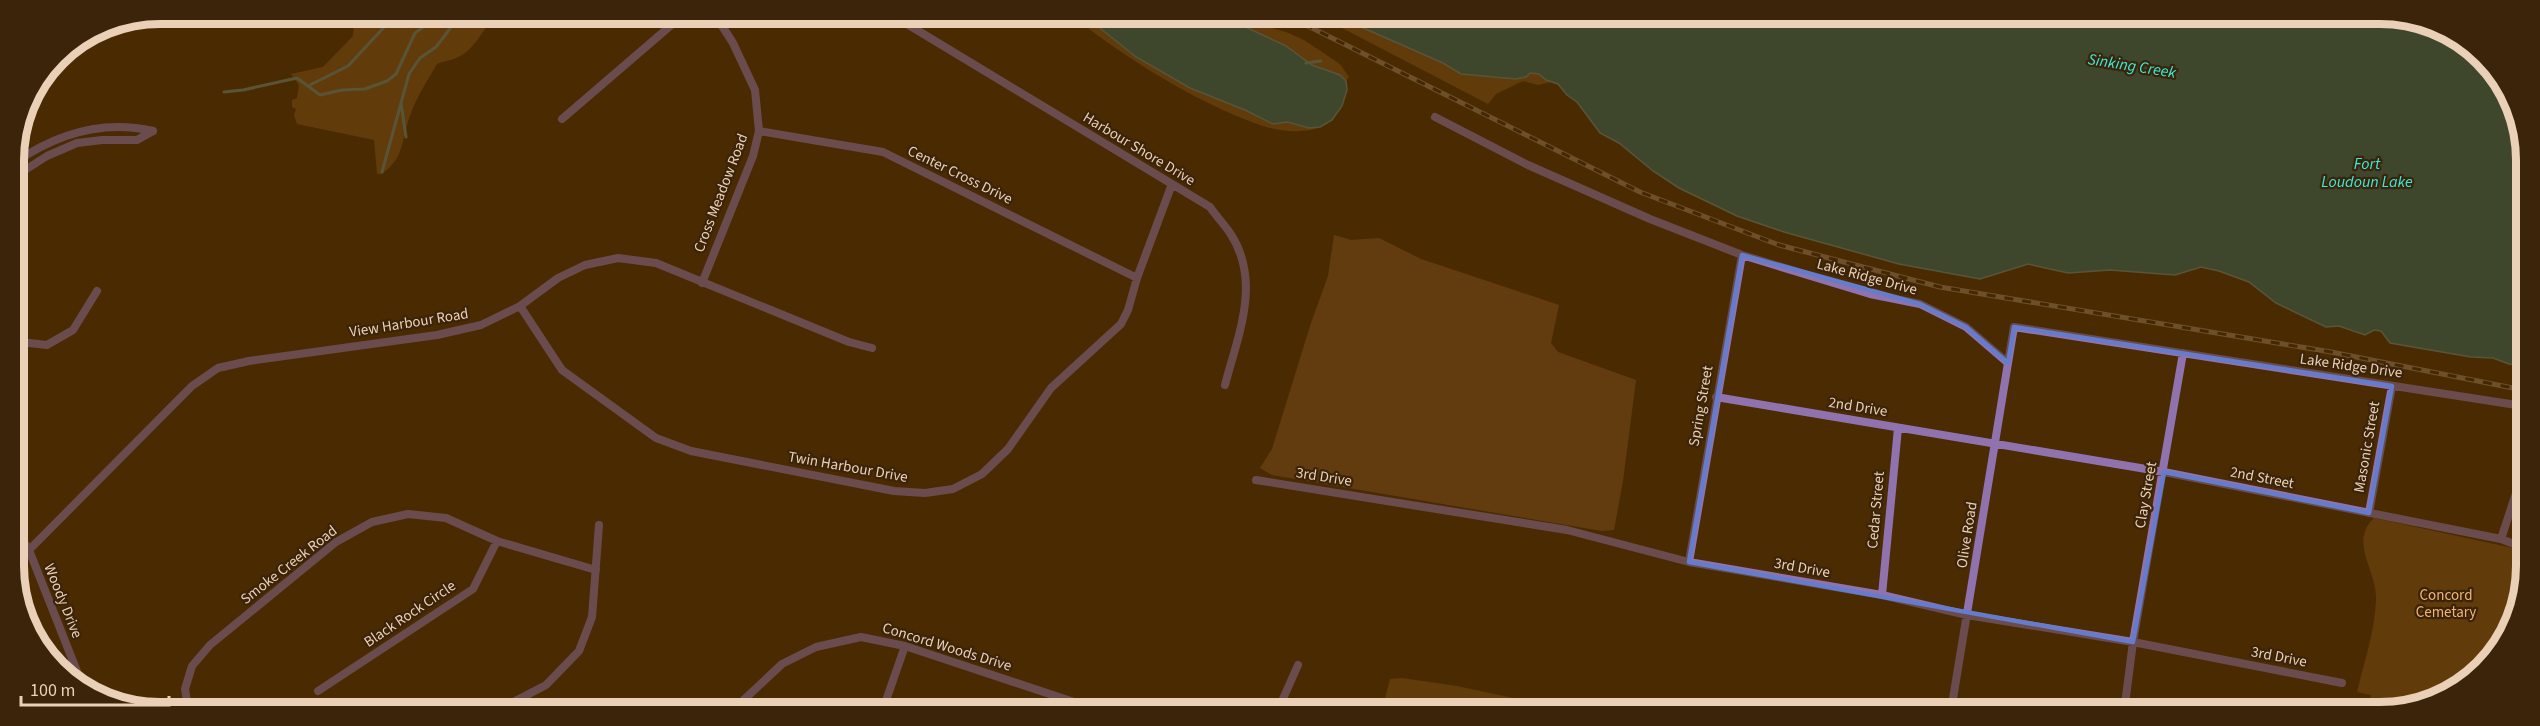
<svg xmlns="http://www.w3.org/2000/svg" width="2540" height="726" font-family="'Source Sans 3',sans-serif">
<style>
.green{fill:#7d4e14}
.forest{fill:#7e511e}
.water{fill:#306761;stroke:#68867b;stroke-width:1.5}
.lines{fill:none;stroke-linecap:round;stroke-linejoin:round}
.stream{stroke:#68867b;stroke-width:3}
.minor{stroke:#9073ae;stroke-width:8}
.rail-casing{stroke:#987b59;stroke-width:5}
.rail{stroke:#3b2409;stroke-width:3;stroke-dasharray:9;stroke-linecap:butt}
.marked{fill:none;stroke:#657ccc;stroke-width:4.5;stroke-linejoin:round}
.labels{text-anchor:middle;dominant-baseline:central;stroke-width:4.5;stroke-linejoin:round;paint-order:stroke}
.street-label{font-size:15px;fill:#ead0b7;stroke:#3b2409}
.park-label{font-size:15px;fill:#f1b476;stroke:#3b2409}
.water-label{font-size:16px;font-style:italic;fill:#34eedf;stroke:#3b2409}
.rim{fill:none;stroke:#ead0b7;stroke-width:8}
</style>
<rect width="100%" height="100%" fill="#4b2b02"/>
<path class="green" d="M355 14H456L461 20 467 14H501C484 23 478 47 460 56 454 60 444 61 437 64 428 80 417 96 411 113 401 138 406 156 382 174H377L374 140 297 124 294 115 296 109 292 107V100L297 98 299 85 291 74 323 67 353 36Z
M1075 15 1085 16 1136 57 1190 88 1245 110 1266 121 1273 124 1287 122 1309 128 1332 119C1318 135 1283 133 1263 126 1211 108 1159 78 1114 47 1100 37 1086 28 1075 15Z
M1222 16H1251L1265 26 1286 32 1304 40 1340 64 1349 77 1346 81 1340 75 1312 65 1286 46Z
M1319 16H1336L1443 63 1461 74 1516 79 1526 77 1530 73 1539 74 1551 82 1538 85 1523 81 1496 94 1488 104Z
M2374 518 2522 550V604L2502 647 2470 682 2390 712H2367L2371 695 2357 692C2364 662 2375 631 2376 600 2378 571 2348 543 2374 518Z
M1402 678 1457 686 1574 711 1382 710 1390 679Z"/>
<path class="forest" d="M1334 235 1351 240 1379 238 1421 259 1559 305 1551 343 1558 352 1636 380 1623 481 1614 530 1602 531 1272 475 1260 468 1272 449 1311 323 1328 276Z"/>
<path class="water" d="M1085 16H1222L1286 46 1312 65 1340 75 1346 81 1347 90 1342 106 1332 120 1320 127 1309 128 1287 122 1273 124 1245 110 1190 88 1136 57Z
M1336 16 2418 18 2490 63 2524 131 2523 365 2509 364 2493 358 2471 357 2390 343 2381 331 2374 330 2365 335 2339 326 2326 327 2276 303 2249 282 2219 271 2201 267 2175 275 2110 270 2068 273 2028 264 1980 279 1899 264 1784 232 1737 216 1679 188 1653 171 1619 143 1600 133 1577 102 1567 95 1558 84 1546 80 1539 74 1530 73 1526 77 1516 79 1461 74 1443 63Z"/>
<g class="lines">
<path class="stream" d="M1306 63 1321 61
M308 86 348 66 387 24C401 16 410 21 424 25
M224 92 243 90 297 78 320 95 342 90 365 89 387 81 396 74 415 33 439 16 457 18
M401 103 406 137
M382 172 409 74 420 58 436 47 461 14"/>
<path class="minor" d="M892 15 1210 207C1216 216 1224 224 1230 233 1262 281 1238 335 1225 385
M1435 117 1528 165 1650 219 1742 255 1870 294 1920 304 1966 327 2008 363 2014 327 2523 406
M562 119 683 15
M759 131 883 152 1137 278
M14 163C56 134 102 119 153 131
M14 177 47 156 77 143 102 140H137L153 131
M702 283 753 156 759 131 755 90 733 43 715 15
M520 306 562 370 656 438 691 451 894 491 925 493 953 489 982 474 1008 449 1051 388 1121 324 1128 310 1137 278 1172 184
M15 340 20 342 47 345 73 330 97 291
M1716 397 2164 472 2501 539 2522 547
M1256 480 1567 530 1689 562 1882 595 1967 615 2133 642 2342 683
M2369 513 2392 386
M16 529 29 550 82 684
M2501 539 2522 475
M29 550 192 386 218 368 249 361 437 335 481 325 520 306 558 278 585 265 618 258 656 263 849 342 872 348
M1689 562 1742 255
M1882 595 1898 428
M318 691 473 589 497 541
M188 708 185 689 192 666 210 645 336 542 372 522 408 514 446 518 497 541 596 570
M502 708 546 685 579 651 592 617 599 525
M734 709 782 664 816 647 861 637 905 646 1098 710
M883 709 905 646
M1278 710 1298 665
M1951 711 2008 363
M2124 712 2133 642 2183 353"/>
<defs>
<path id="rail" d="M1288 16 1640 192 1779 245 1940 287 2331 352 2523 390"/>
</defs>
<use href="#rail" class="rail-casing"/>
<use href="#rail" class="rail"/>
</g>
<path d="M0 0H2540V726H0ZM1742 255 1920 304 1966 327 2008 363 2014 327 2392 386 2369 513 2164 472 2133 642 1689 562Z" fill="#4b2b02" fill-opacity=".55" fill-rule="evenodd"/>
<path class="marked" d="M1742 255 1920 304 1966 327 2008 363 2014 327 2392 386 2369 513 2164 472 2133 642 1689 562Z"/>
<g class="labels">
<g class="street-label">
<text transform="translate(1139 149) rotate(31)">Harbour Shore Drive</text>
<text transform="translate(960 175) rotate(26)">Center Cross Drive</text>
<text transform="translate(721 193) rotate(-69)">Cross Meadow Road</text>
<text transform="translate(1867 277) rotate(15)">Lake Ridge Drive</text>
<text transform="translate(409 323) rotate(-9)">View Harbour Road</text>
<text transform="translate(2351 366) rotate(8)">Lake Ridge Drive</text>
<text transform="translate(1701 406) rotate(-80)">Spring Street</text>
<text transform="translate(1858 407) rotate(9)">2nd Drive</text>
<text transform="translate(2367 447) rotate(-80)">Masonic Street</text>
<text transform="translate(848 467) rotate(10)">Twin Harbour Drive</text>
<text transform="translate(1324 477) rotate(9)">3rd Drive</text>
<text transform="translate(2262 478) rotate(11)">2nd Street</text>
<text transform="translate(2146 495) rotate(-80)">Clay Street</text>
<text transform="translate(1876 510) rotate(-85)">Cedar Street</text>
<text transform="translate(1967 535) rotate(-81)">Olive Road</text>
<text transform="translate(289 565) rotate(-38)">Smoke Creek Road</text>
<text transform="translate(1802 568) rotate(10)">3rd Drive</text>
<text transform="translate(63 601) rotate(68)">Woody Drive</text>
<text transform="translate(410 614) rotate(-34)">Black Rock Circle</text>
<text transform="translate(947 647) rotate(17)">Concord Woods Drive</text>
<text transform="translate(2279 657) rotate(11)">3rd Drive</text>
</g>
<g class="park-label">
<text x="2446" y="595">Concord<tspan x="2446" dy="17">Cemetary</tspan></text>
</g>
<g class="water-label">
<text transform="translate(2132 66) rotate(9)">Sinking Creek</text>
<text x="2367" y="164">Fort<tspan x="2367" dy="18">Loudoun Lake</tspan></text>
</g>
</g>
<path d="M0 0H2540V726H0ZM160 24H2380A136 136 0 0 1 2516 160V566A136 136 0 0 1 2380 702H160A136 136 0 0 1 24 566V160A136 136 0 0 1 160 24Z" fill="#3b2409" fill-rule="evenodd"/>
<path class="rim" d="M160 24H2380A136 136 0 0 1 2516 160V566A136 136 0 0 1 2380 702H160A136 136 0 0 1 24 566V160A136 136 0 0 1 160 24Z"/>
<path d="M21 696v9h148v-9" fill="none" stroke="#ead0b7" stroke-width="3"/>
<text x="30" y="696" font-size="18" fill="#ead0b7" stroke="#3b2409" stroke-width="4.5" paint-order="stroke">100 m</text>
</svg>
